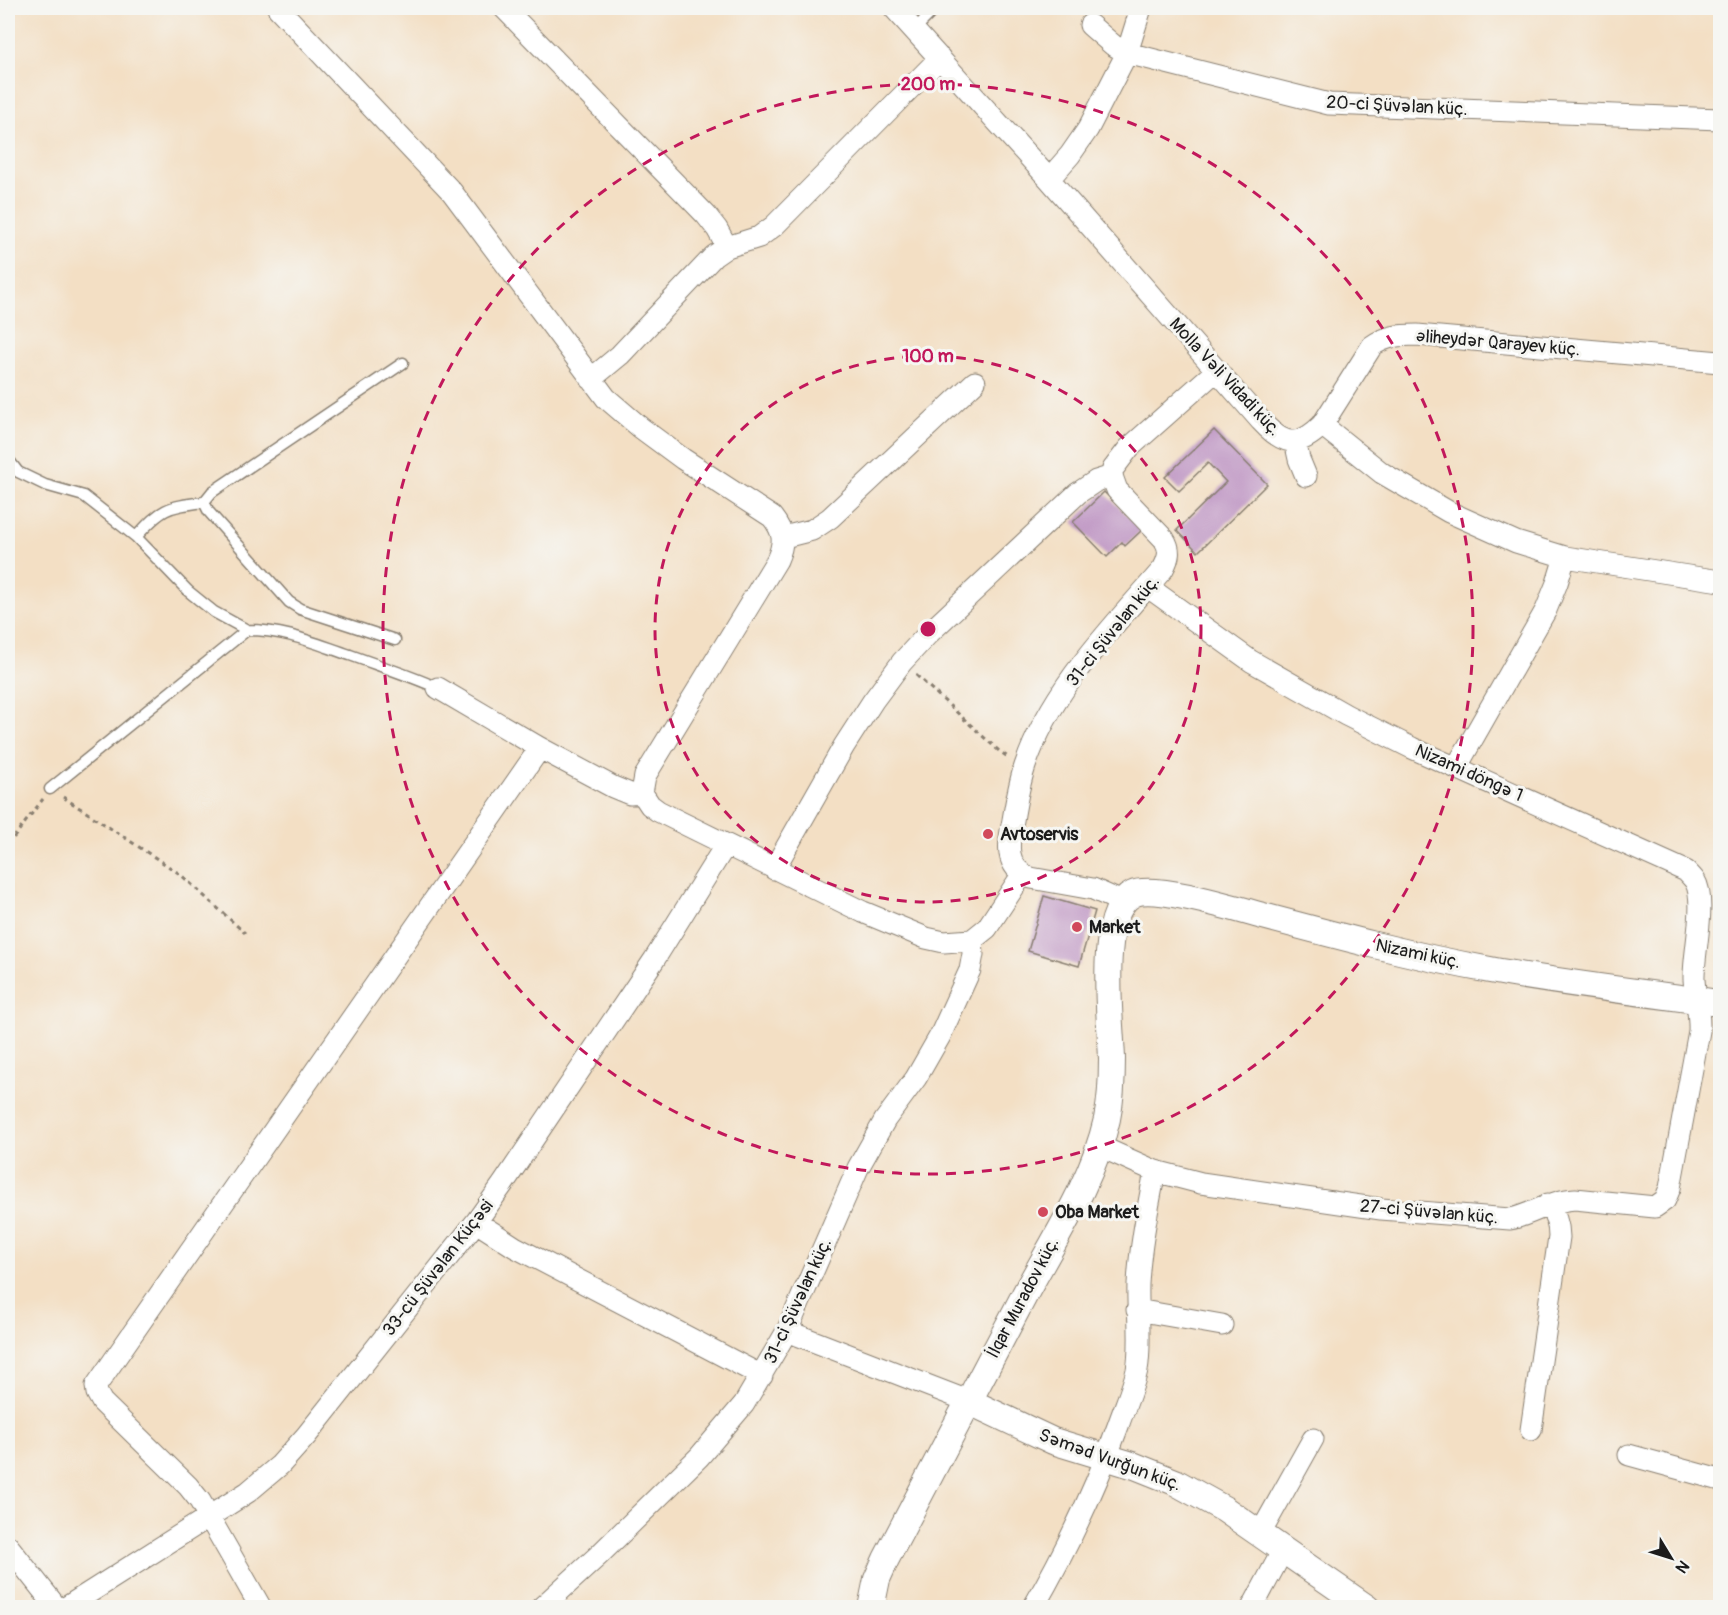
<svg xmlns="http://www.w3.org/2000/svg" width="1728" height="1615" font-family="Pangolin,sans-serif">
<style>
.building{fill:#be94c3}
.lines{fill:none;stroke-linecap:round;stroke-linejoin:round}
.service-casing{stroke:#887e70;stroke-width:13}
.minor-casing{stroke:#887e70;stroke-width:23}
.tertiary-casing{stroke:#887e70;stroke-width:28}
.path{stroke:#887e70;stroke-width:3;stroke-dasharray:4.5 4.5;stroke-linecap:butt}
.service{stroke:#fff;stroke-width:10}
.minor{stroke:#fff;stroke-width:21}
.tertiary{stroke:#fff;stroke-width:26}
.ring{fill:none;stroke:#c2185b;stroke-width:3;stroke-dasharray:10 8}
.poi-dot{fill:#d1495b;stroke:#f6f6f2;stroke-width:2}
.labels{text-anchor:middle;dominant-baseline:central;stroke-width:6;stroke-linejoin:round;paint-order:stroke}
.street-label{font-size:18px;fill:#1c1c1c;stroke:#f6f6f2}
.poi-label{font-size:18px;font-weight:bold;fill:#1c1c1c;stroke:#f6f6f2;text-anchor:start}
.centre{fill:#c2185b;stroke:#f6f6f2;stroke-width:3}
.ring-label{font-size:18px;text-anchor:middle;font-weight:bold;fill:#c2185b;stroke:#f6f6f2;stroke-width:6;stroke-linejoin:round;paint-order:stroke}
</style>
<rect width="100%" height="100%" fill="#f6f6f2"/>
<filter id="ink" filterUnits="userSpaceOnUse"><feTurbulence type="fractalNoise" baseFrequency=".0167" numOctaves="2"/><feDisplacementMap in="SourceGraphic" scale="12" xChannelSelector="R" yChannelSelector="G"/><feConvolveMatrix kernelMatrix="1 2 1 2 8 2 1 2 1" color-interpolation-filters="sRGB"/></filter>
<filter id="wash" filterUnits="userSpaceOnUse"><feTurbulence type="fractalNoise" baseFrequency=".008" numOctaves="4" result="noise"/><feDisplacementMap in="SourceGraphic" scale="24" xChannelSelector="R" yChannelSelector="G"/><feGaussianBlur stdDeviation="1.35" result="paint"/><feColorMatrix in="noise" values="0 0 0 0 0 0 0 0 0 0 0 0 0 0 0 0 0 1.4 0 .05"/><feComposite in="paint" operator="in"/></filter>
<g filter="url(#wash)">
<rect width="100%" height="100%" fill="#f3dfc4"/>
<g id="blocks">
<path class="building" d="M1214 430 1267 484 1198 552 1177 530 1226 482 1208 463 1179 491 1165 477Z
M1104 492 1142 530 1125 546 1122 542 1107 557 1073 522Z
M1044 896 1095 911 1079 966 1028 951Z"/>
</g>
</g>
<g filter="url(#ink)">
<use href="#blocks" fill-opacity="0" stroke="#887e70" stroke-width="1.5"/>
<g class="lines">
<defs>
<path id="service" d="M914 30 936 8
M8 459 18 472 45 485 84 496 136 537 188 591 214 612 247 630
M136 537C162 508 166 507 204 502
M395 640 300 609 289 602 209 512 204 502 212 492 403 363
M50 789 247 630C286 630 314 643 350 655 380 666 409 675 438 688"/>
<path id="minor" d="M278 8 452 192 606 398 641 428 683 459 772 517C784 532 785 542 777 560L645 776 642 793 650 805 658 811 863 912 926 938 944 942 972 940 987 928 1022 875
M504 8 706 215 717 229 727 247
M894 8 1049 179 1261 421C1283 445 1298 449 1322 425L1372 346C1386 336 1399 335 1417 335L1720 362
M1090 25 1113 45 1127 53 1329 104 1720 119
M1049 179 1070 155 1088 129 1127 53 1141 8
M591 379 620 355 714 256 727 247 759 237 774 226 940 58
M1322 425 1382 473 1449 512 1516 542 1565 557 1720 581
M1295 441 1299 459 1306 476
M784 537 812 530 830 518 975 382
M438 688 540 748 613 787 630 794 642 793
M1456 768 1546 610 1557 583 1565 557
M774 869 844 746 873 701 902 662 928 634 1078 493 1096 481 1112 476
M1122 902 1093 889 1031 878C1004 868 1008 843 1013 820 1016 802 1019 784 1025 766 1051 689 1111 629 1163 569 1169 558 1171 550 1164 539L1117 490 1112 476 1113 469 1129 448 1217 370
M1099 1146 1155 1171 1201 1183 1381 1209 1510 1219C1532 1215 1551 1200 1575 1199L1655 1207 1665 1200 1670 1188 1699 1031C1700 1013 1695 997 1694 979 1693 955 1707 901 1695 881 1693 878 1689 874 1686 871L1412 748 1346 715 1251 661 1148 587
M476 1222 515 1247 762 1376
M1137 1310 1222 1325
M787 1331 968 1401
M1531 1430 1559 1237C1559 1224 1556 1215 1548 1204
M1629 1455 1720 1480
M1260 1534 1313 1439
M8 1546 57 1608
M65 1608 248 1492 280 1465 306 1436 476 1222 503 1184 654 960 725 846
M261 1608 200 1501 188 1486 102 1402 97 1393 96 1386 540 748
M541 1608 599 1555 699 1457 744 1404 787 1331 858 1168 885 1120 916 1078 940 1036 970 970 973 954 972 940
M1033 1608C1067 1549 1095 1490 1118 1426 1124 1408 1133 1389 1137 1370 1142 1342 1137 1312 1138 1284 1140 1246 1148 1208 1155 1171
M1252 1608 1283 1550"/>
<path id="tertiary" d="M968 1401 1053 1441 1135 1466 1175 1482 1224 1509 1367 1608
M871 1608 877 1579 886 1559C932 1470 979 1382 1025 1294 1055 1238 1093 1181 1107 1119 1111 1100 1112 1079 1112 1059 1111 1023 1096 912 1133 894 1154 884 1237 909 1263 916 1338 936 1413 956 1490 970 1566 984 1644 993 1720 1003"/>
</defs>
<use href="#service" class="service-casing"/>
<use href="#minor" class="minor-casing"/>
<use href="#tertiary" class="tertiary-casing"/>
<path class="path" d="M916 675 999 751 1008 757
M63 797 180 874 245 933
M8 845 43 799"/>
<use href="#service" class="service"/>
<use href="#minor" class="minor"/>
<use href="#tertiary" class="tertiary"/>
</g>
</g>
<g class="ring">
<circle cx="928" cy="629" r="273"/>
<circle cx="928" cy="629" r="545"/>
</g>
<g class="poi-dot">
<circle cx="988" cy="834" r="6"/>
<circle cx="1077" cy="927" r="6"/>
<circle cx="1043" cy="1212" r="6"/>
</g>
<g class="labels">
<g class="street-label">
<text transform="translate(1397 106) rotate(3)">20-ci Şüvəlan küç.</text>
<text transform="translate(1498 343) rotate(5)">Əliheydər Qarayev küç.</text>
<text transform="translate(1225 377) rotate(47)">Molla Vəli Vidadi küç.</text>
<text transform="translate(1113 631) rotate(-51)">31-ci Şüvəlan küç.</text>
<text transform="translate(1469 773) rotate(24)">Nizami döngə 1</text>
<text transform="translate(1418 954) rotate(12)">Nizami küç.</text>
<text transform="translate(1429 1212) rotate(5)">27-ci Şüvəlan küç.</text>
<text transform="translate(438 1268) rotate(-52)">33-cü Şüvəlan Küçəsi</text>
<text transform="translate(1023 1298) rotate(-62)">İlqar Muradov küç.</text>
<text transform="translate(798 1301) rotate(-65)">31-ci Şüvəlan küç.</text>
<text transform="translate(1110 1460) rotate(20)">Səməd Vurğun küç.</text>
</g>
<g class="poi-label">
<text x="1000" y="834">Avtoservis</text>
<text x="1089" y="927">Market</text>
<text x="1055" y="1212">Oba Market</text>
</g>
</g>
<circle cx="928" cy="629" r="9" class="centre"/>
<g class="ring-label">
<text x="928" y="90">200 m</text>
<text x="928" y="362">100 m</text>
</g>
<rect width="1728" height="1615" fill="none" stroke="#f6f6f2" stroke-width="30"/>
<g transform="translate(1671 1558) rotate(128)" stroke="#f6f6f2" stroke-width="4.5" paint-order="stroke">
<path d="M0-4.5L10 22L0 15L-10 22Z" fill="#1c1c1c"/>
<text y="-9" font-size="16" font-weight="bold" text-anchor="middle" fill="#1c1c1c">N</text>
</g>
</svg>
